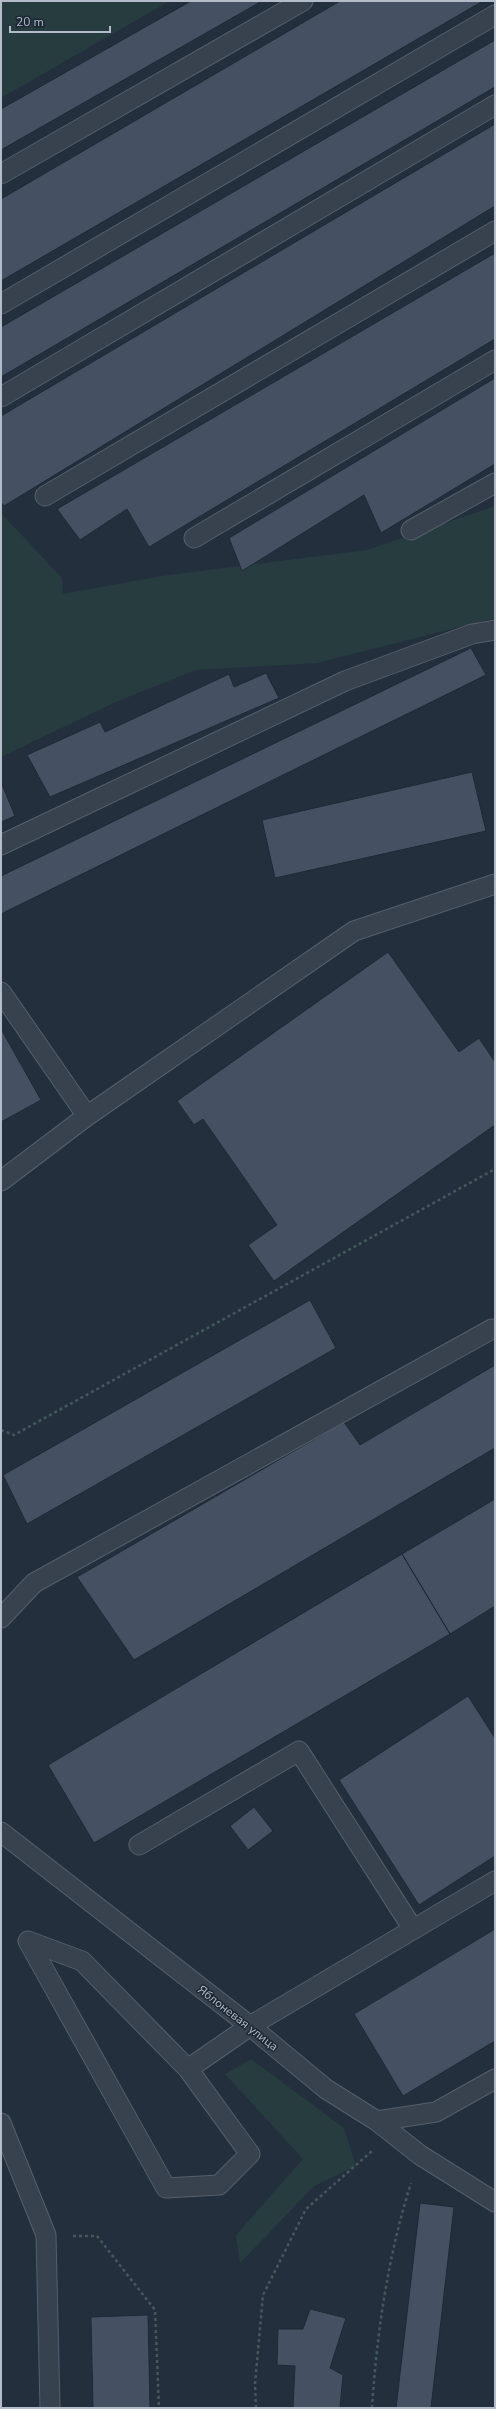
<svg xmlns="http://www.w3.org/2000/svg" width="496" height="2409" font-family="'Nunito Sans',sans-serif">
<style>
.green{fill:#263c3f}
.building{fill:#455162;stroke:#1f2835}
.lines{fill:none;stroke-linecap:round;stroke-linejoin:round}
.service-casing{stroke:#565f6c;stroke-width:21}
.path{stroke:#44595c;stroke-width:2.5;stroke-dasharray:3 3;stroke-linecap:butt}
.service{stroke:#38414e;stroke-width:19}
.labels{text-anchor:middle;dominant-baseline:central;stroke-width:3;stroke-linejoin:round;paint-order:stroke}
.street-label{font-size:12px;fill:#b4bcc9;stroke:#1d2633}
</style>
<rect width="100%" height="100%" fill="#242f3e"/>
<path class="green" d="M1 1H170L1 98Z
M495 506V618L317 663 196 670 118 701 1 757V513L62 578 63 594 162 576 367 550Z
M251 2059 344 2128 356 2166 314 2186 240 2263 236 2235 303 2159 225 2074Z"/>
<path class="building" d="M191 1H262L1 150V109Z
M340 1H483L1 281V199Z
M495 40V87L1 377V327Z
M495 124V206L4 506 1 502V416Z
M495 253V339L149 547 127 509 80 540 57 509Z
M495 378V464L381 533 364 495 242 571 229 538Z
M471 648 486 675 1 914V876Z
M266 673 279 698 50 797 27 755 100 722 105 732 229 674 234 687Z
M472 772 486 831 275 878 262 820Z
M1 782 15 816 1 822Z
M388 952 459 1052 479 1038 495 1062V1125L274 1281 248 1245 277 1225 203 1119 194 1125 177 1101Z
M1 1029 41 1100 1 1122Z
M310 1300 336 1348 27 1524 3 1475Z
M495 1365V1448L134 1660 77 1577 344 1422 360 1445Z
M495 1499V1606L450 1634 402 1554Z
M402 1554 450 1634 94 1843 48 1765Z
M468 1696 495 1738V1856L419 1905 339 1780Z
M254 1807 273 1831 248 1850 230 1826Z
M495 1929V2041L403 2096 354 2014Z
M420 2203 454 2207 431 2408H396Z
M310 2309 346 2318 330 2368 343 2375 340 2408H293L295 2366 277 2365 278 2329H303Z
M148 2315 150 2408H93L91 2317Z"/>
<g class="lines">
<defs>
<path id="service" d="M1 174 303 1
M1 304 495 15
M1 397 495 105
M45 496 495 231
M411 530 495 483
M194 538 495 360
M1 845 345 681 472 634 495 630
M1 992 87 1116
M1 1181 87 1116 354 931 495 884
M1 1618 34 1583 492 1329
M1 1832 250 2026 326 2089 377 2121 436 2112 495 2079
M139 1845 299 1751 413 1929
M28 1941 82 1961 188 2069 250 2154 219 2185 166 2188Z
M188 2069 250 2026 495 1881
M377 2121 420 2155 495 2202
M1 2123 46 2235 50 2408"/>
</defs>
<use href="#service" class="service-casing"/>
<path class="path" d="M1 1430 14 1435 495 1169
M73 2236H97L155 2310 159 2408
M256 2408 255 2384 263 2295 306 2209 372 2151
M372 2408C377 2331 388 2256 411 2183"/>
<use href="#service" class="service"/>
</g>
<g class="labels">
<g class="street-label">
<text transform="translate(238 2018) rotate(38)">Яблоневая улица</text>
</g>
</g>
<rect width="496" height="2409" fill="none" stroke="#b4bcc9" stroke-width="4"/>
<path d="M10 26v6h100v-6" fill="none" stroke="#b4bcc9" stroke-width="2"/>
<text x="16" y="26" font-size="12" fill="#b4bcc9" stroke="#1d2633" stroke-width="3" paint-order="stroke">20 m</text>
</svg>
